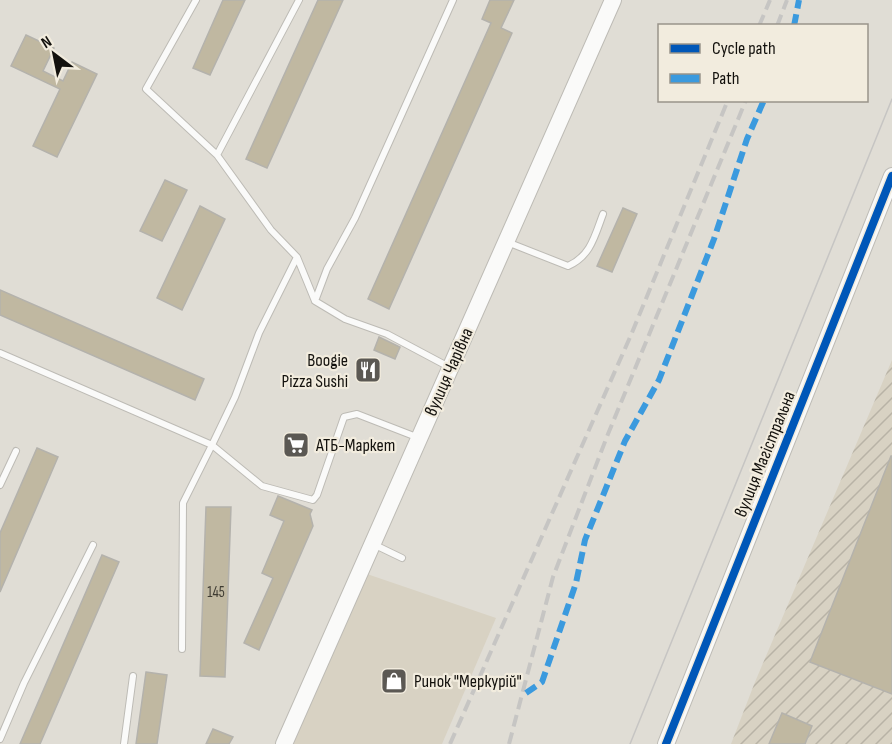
<svg xmlns="http://www.w3.org/2000/svg" width="892" height="744" font-family="'Sofia Sans Condensed',sans-serif">
<style>
.built{fill:#d8d2c3}
.industrial{fill:url(#industrial-furrows)}
.building{fill:#c0b8a1;stroke:#b4b2ac;stroke-width:1.5}
.lines{fill:none;stroke-linecap:round;stroke-linejoin:round}
.lane-casing{stroke:#bdbbb5;stroke-width:8}
.secondary-casing{stroke:#bdbbb5;stroke-width:18}
.lane{stroke:#fafaf9;stroke-width:6}
.secondary{stroke:#fafaf9;stroke-width:16}
.tram{stroke:#c6c5c3;stroke-width:1.5}
.rail{stroke:#c6c5c3;stroke-width:4;stroke-dasharray:12 6;stroke-linecap:butt}
.quiet{stroke:#3b9ade;stroke-width:6;stroke-dasharray:12 6;stroke-linecap:butt}
.cycleway-casing{stroke:#f2ecde;stroke-width:11}
.cycleway{stroke:#0057b8;stroke-width:8}
.labels{text-anchor:middle;dominant-baseline:central;stroke-width:4.5;stroke-linejoin:round;paint-order:stroke}
.number-label{font-size:15px;fill:#3e3b32}
.poi-label{font-size:18px;fill:#13110d;stroke:#f2ecde;text-anchor:start}
.street-label{font-size:18px;fill:#13110d;stroke:#f2ecde}
</style>
<defs>
<pattern id="industrial-furrows" width="10" height="10" patternUnits="userSpaceOnUse" patternTransform="scale(1.5)"><rect width="10" height="10" fill="#d8d2c3"/><path d="M-1 1l2-2M0 10L10 0M9 11l2-2" fill="none" stroke="#b8b3a6"/></pattern>
</defs>
<rect width="100%" height="100%" fill="#e0ddd5"/>
<path class="built" d="M367 574 496 618 442 744H291Z"/>
<path class="industrial" d="M892 360V744H731L755 682Z"/>
<path class="building" d="M223 0H245L210 75 193 68Z
M318 0H343L267 168 246 159Z
M490 0H514L501 28 512 33 389 309 368 299 491 23 482 19Z
M26 35 54 48 43 71 63 81 72 62 97 74 57 157 33 146 60 89 11 66Z
M165 180 187 190 162 241 140 231Z
M200 206 225 219 182 310 157 298Z
M623 208 637 214 612 272 597 266Z
M0 290 204 379 195 400 0 315Z
M379 337 400 347 395 359 374 350Z
M37 448 58 457 0 592V533Z
M891 456H892V694L810 662Z
M278 496 312 510 310 514 313 526 259 650 244 643 273 578 262 573 284 521 270 515Z
M206 507H231L225 677 200 676Z
M102 555 119 562 40 744H20Z
M146 672 167 675 157 744H136Z
M782 713 812 726 805 744H769Z
M213 729 233 737 229 744H206Z"/>
<g class="lines">
<defs>
<path id="lane" d="M196 0 146 89 217 155
M507 242 568 266C591 256 595 235 603 214
M297 257 271 230 217 155 299 0
M315 301 327 269 355 218 453 0
M0 353 212 445 235 397 259 333 297 257 315 301 345 319 387 334 449 367
M0 485 16 451
M373 544 402 558
M182 649 183 503 212 445 262 486 313 500 317 495 344 417 357 414 419 438
M0 739 24 683 93 545
M124 744 133 676"/>
<path id="secondary" d="M284 744 613 0
M666 744 892 176"/>
</defs>
<use href="#lane" class="lane-casing"/>
<use href="#secondary" class="secondary-casing"/>
<use href="#lane" class="lane"/>
<use href="#secondary" class="secondary"/>
<path class="tram" d="M630 744 892 99"/>
<path class="rail" d="M759 26 770 0
M777 26 787 0
M450 744 631 335 728 100
M509 744 553 577 608 434 746 100"/>
<path class="quiet" d="M794 26 799 0
M526 693 542 682 576 583 585 540 625 441 659 380 714 239 747 139 764 100"/>
<defs>
<path id="cycleway" d="M666 744 892 176"/>
</defs>
<use href="#cycleway" class="cycleway-casing"/>
<use href="#cycleway" class="cycleway"/>
</g>
<defs>
<symbol id="restaurant-square" viewBox="-11 -11 22 22"><rect x="-9" y="-9" width="18" height="18" rx="4" fill="#5b5853" stroke="#f2ecde"/><path d="M-5-6h1v4h1v-4h1v4h1v-4h1v5L-1.5 .5V6h-2V.5L-5-1ZM5-6V6H3V1.5H1.5Q1.5-4 5-6Z" fill="#fff"/></symbol>
<symbol id="supermarket-square" viewBox="-11 -11 22 22"><rect x="-9" y="-9" width="18" height="18" rx="4" fill="#5b5853" stroke="#f2ecde"/><path d="M-6-5.5h2.5l.6 2H6L4.5 2H-2.5L-4.4-4H-6ZM-1.5 3.2a1.3 1.3 0 1 0 .1 0ZM3 3.2a1.3 1.3 0 1 0 .1 0Z" fill="#fff"/></symbol>
<symbol id="shop-square" viewBox="-11 -11 22 22"><rect x="-9" y="-9" width="18" height="18" rx="4" fill="#5b5853" stroke="#f2ecde"/><path d="M-5-2.5h2.3a2.7 3.5 0 0 1 5.4 0H5L5.5 6h-11ZM-1.5-2.5h3a1.5 2.3 0 0 0-3 0Z" fill="#fff"/></symbol>
</defs>
<g fill-rule="evenodd">
<use href="#restaurant-square" x="353" y="355" width="30" height="30"/>
<use href="#supermarket-square" x="281" y="430" width="30" height="30"/>
<use href="#shop-square" x="379" y="666" width="30" height="30"/>
</g>
<g class="labels">
<g class="number-label">
<text x="216" y="592">145</text>
</g>
<g class="poi-label">
<text x="348" y="360" text-anchor="end">Boogie<tspan x="348" dy="21">Pizza Sushi</tspan></text>
<text x="316" y="445">АТБ-Маркет</text>
<text x="414" y="681">Ринок "Меркурій"</text>
</g>
<g class="street-label">
<text transform="translate(449 372) rotate(-66)">вулиця Чарівна</text>
<text transform="translate(765 454) rotate(-68)">вулиця Магістральна</text>
</g>
</g>
<rect x="658" y="24" width="210" height="78" fill="#f2ecde" stroke="#99948a" stroke-width="1.5"/>
<rect x="670" y="44" width="30" height="9" fill="#0057b8" stroke="#99948a" stroke-width="1.5"/>
<text x="712" y="54" font-size="18" fill="#13110d">Cycle path</text>
<rect x="670" y="74" width="30" height="9" fill="#3b9ade" stroke="#99948a" stroke-width="1.5"/>
<text x="712" y="84" font-size="18" fill="#13110d">Path</text>
<g transform="translate(54 54) rotate(328)" stroke="#f2ecde" stroke-width="4.5" paint-order="stroke">
<path d="M0-4.5L10 22L0 15L-10 22Z" fill="#13110d"/>
<text y="-9" font-size="16" font-weight="bold" text-anchor="middle" fill="#13110d">N</text>
</g>
</svg>
